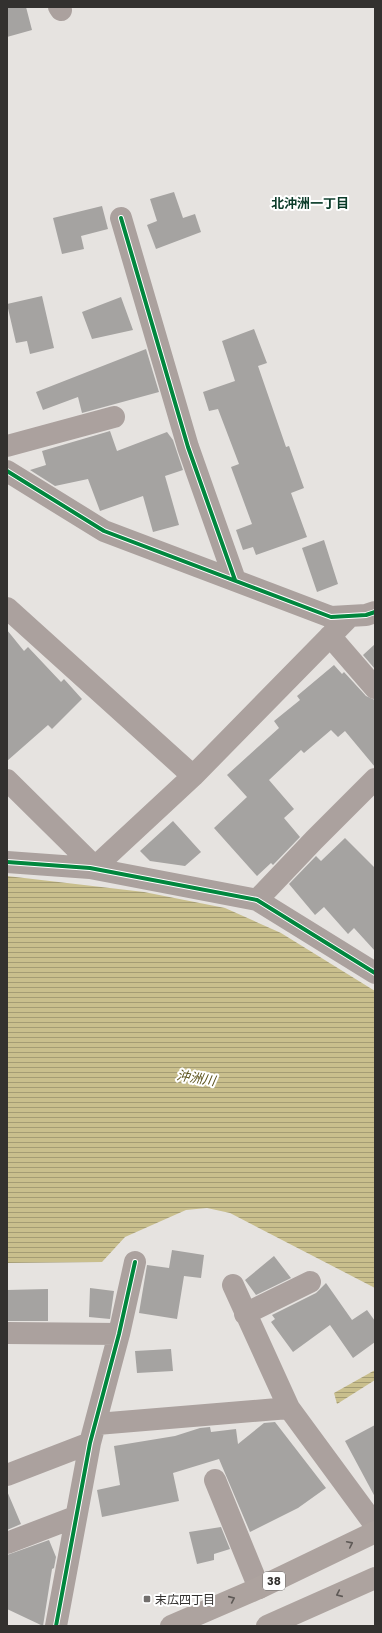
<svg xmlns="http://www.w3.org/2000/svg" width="382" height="1633" font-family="Poppins,'Noto Sans JP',sans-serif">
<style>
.water{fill:url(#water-rules)}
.building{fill:#a5a3a1}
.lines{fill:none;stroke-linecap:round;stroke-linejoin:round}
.minor{stroke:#aba19e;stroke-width:22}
.major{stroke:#ada39f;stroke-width:22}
.cycleway-casing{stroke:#fff;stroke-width:6}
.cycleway{stroke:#00873e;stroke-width:4}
.oneway{stroke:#5e5956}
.poi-dot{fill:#726f6d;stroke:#fff;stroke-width:1.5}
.labels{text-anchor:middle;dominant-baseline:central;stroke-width:4;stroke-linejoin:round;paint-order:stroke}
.shield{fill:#fff;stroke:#706f6d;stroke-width:1}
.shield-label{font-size:11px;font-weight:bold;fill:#33312f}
.poi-label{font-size:12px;fill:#33312f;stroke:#fff;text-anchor:start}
.neighbourhood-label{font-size:13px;font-weight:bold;fill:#0a3b29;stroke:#fff}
.water-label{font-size:13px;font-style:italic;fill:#5c531d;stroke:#fff}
</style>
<defs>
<pattern id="water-rules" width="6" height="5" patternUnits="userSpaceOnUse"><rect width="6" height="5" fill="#c9bf8d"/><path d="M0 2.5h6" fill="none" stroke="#a49c74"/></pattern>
</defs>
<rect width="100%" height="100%" fill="#e6e3e0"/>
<path class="water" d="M7 876 144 892 225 908 281 933 375 991V1288L230 1213 207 1208 186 1210 125 1237 102 1262 7 1263Z
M375 1370V1380L337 1404 334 1393Z"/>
<path class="building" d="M7 7H26L32 30 7 37Z
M174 192 183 218 195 214 201 232 156 249 147 225 157 221 150 199Z
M102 206 108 229 81 236 84 249 62 254 53 218Z
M42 296 54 348 30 354 27 341 16 343 7 304Z
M121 297 133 330 92 339 82 312Z
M254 329 267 363 258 366 286 447 289 446 304 488 291 493 307 537 256 555 253 547 243 550 236 530 252 524 231 467 239 464 218 409 209 411 203 392 235 381 222 341Z
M146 349 159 392 82 413 78 397 43 410 36 392Z
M110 431 117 451 167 432 173 440 183 470 165 476 179 525 153 532 143 496 100 511 88 479 55 486 30 470 46 465 42 451Z
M324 540 338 584 317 592 302 548Z
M7 630 24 651 28 647 61 682 64 679 82 699 52 729 48 725 7 761Z
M375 644V669L363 655Z
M334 665 342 674 344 672 366 696 375 700V767L345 731 338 737 331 730 304 753 301 750 269 780 294 809 284 818 300 837 273 865 271 863 257 876 214 828 247 797 227 775 279 728 274 721 300 700 297 696Z
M173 821 201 852 185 866 150 861 140 851Z
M345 838 375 868V951L354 928 348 934 324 907 315 915 289 884 316 856 321 861Z
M172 1250 204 1255 201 1278 184 1276 177 1319 139 1313 147 1265 169 1268Z
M274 1256 291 1278 256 1295 245 1280Z
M326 1283 352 1320 367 1310 375 1321V1342L353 1358 330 1325 293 1352 271 1322 275 1319 272 1315 316 1293Z
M90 1288 114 1291 110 1319 89 1317Z
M48 1289V1321H7V1290Z
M171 1349 173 1371 137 1373 135 1351Z
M275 1422 326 1488 298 1508 250 1532 219 1459 173 1473 179 1501 102 1517 97 1490 120 1485 114 1446 175 1436 200 1428 210 1427 211 1432 236 1429 238 1444 264 1423Z
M375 1425V1497L345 1441Z
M7 1491 21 1524 7 1530Z
M221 1527 230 1549 214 1554V1560L197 1564 189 1532Z
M49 1540 56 1557 54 1568 52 1569 43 1626 7 1609V1555Z"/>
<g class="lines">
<path class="minor" d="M59 7 61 10
M121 218 188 447 235 580
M7 446 114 417
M7 471 104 531 331 617 366 615 375 612
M7 608 193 776
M330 636 375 688
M7 780 95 867
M7 862 90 868 257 900 375 973
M90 868 95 867 193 776 349 617
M257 900 314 840 375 779
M233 1285 289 1408 375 1525
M245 1314 310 1282
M7 1333 119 1334
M97 1424 289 1408
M7 1475 90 1443
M215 1480 259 1588
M7 1543 75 1517
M56 1626 90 1443 119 1334 135 1262"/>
<path class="major" d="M171 1626 259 1588 375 1532
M267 1626 375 1578"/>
<defs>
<path id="cycleway" d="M121 218 188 447 235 580
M7 471 104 531 331 617 366 615 375 612
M7 862 90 868 257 900 375 973
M56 1626 90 1443 119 1334 135 1262"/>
</defs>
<use href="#cycleway" class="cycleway-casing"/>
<use href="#cycleway" class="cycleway"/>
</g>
<defs><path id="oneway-chevron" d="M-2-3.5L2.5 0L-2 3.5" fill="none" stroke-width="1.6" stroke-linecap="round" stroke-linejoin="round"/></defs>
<g class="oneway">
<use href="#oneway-chevron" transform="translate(350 1544) rotate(-26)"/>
<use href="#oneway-chevron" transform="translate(339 1594) rotate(156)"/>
<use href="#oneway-chevron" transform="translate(232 1599) rotate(-24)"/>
</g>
<rect class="poi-dot" x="143" y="1595" width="8" height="8" rx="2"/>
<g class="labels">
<rect class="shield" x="263" y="1572" width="22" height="18" rx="3"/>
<g class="shield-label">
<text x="274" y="1581">38</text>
</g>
<g class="poi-label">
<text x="155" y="1599">末広四丁目</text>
</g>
<g class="neighbourhood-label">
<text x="310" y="203">北沖洲一丁目</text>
</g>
<g class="water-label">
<text transform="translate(196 1078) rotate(9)">沖洲川</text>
</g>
</g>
<rect width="382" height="1633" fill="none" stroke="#33312f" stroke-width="16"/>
</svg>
